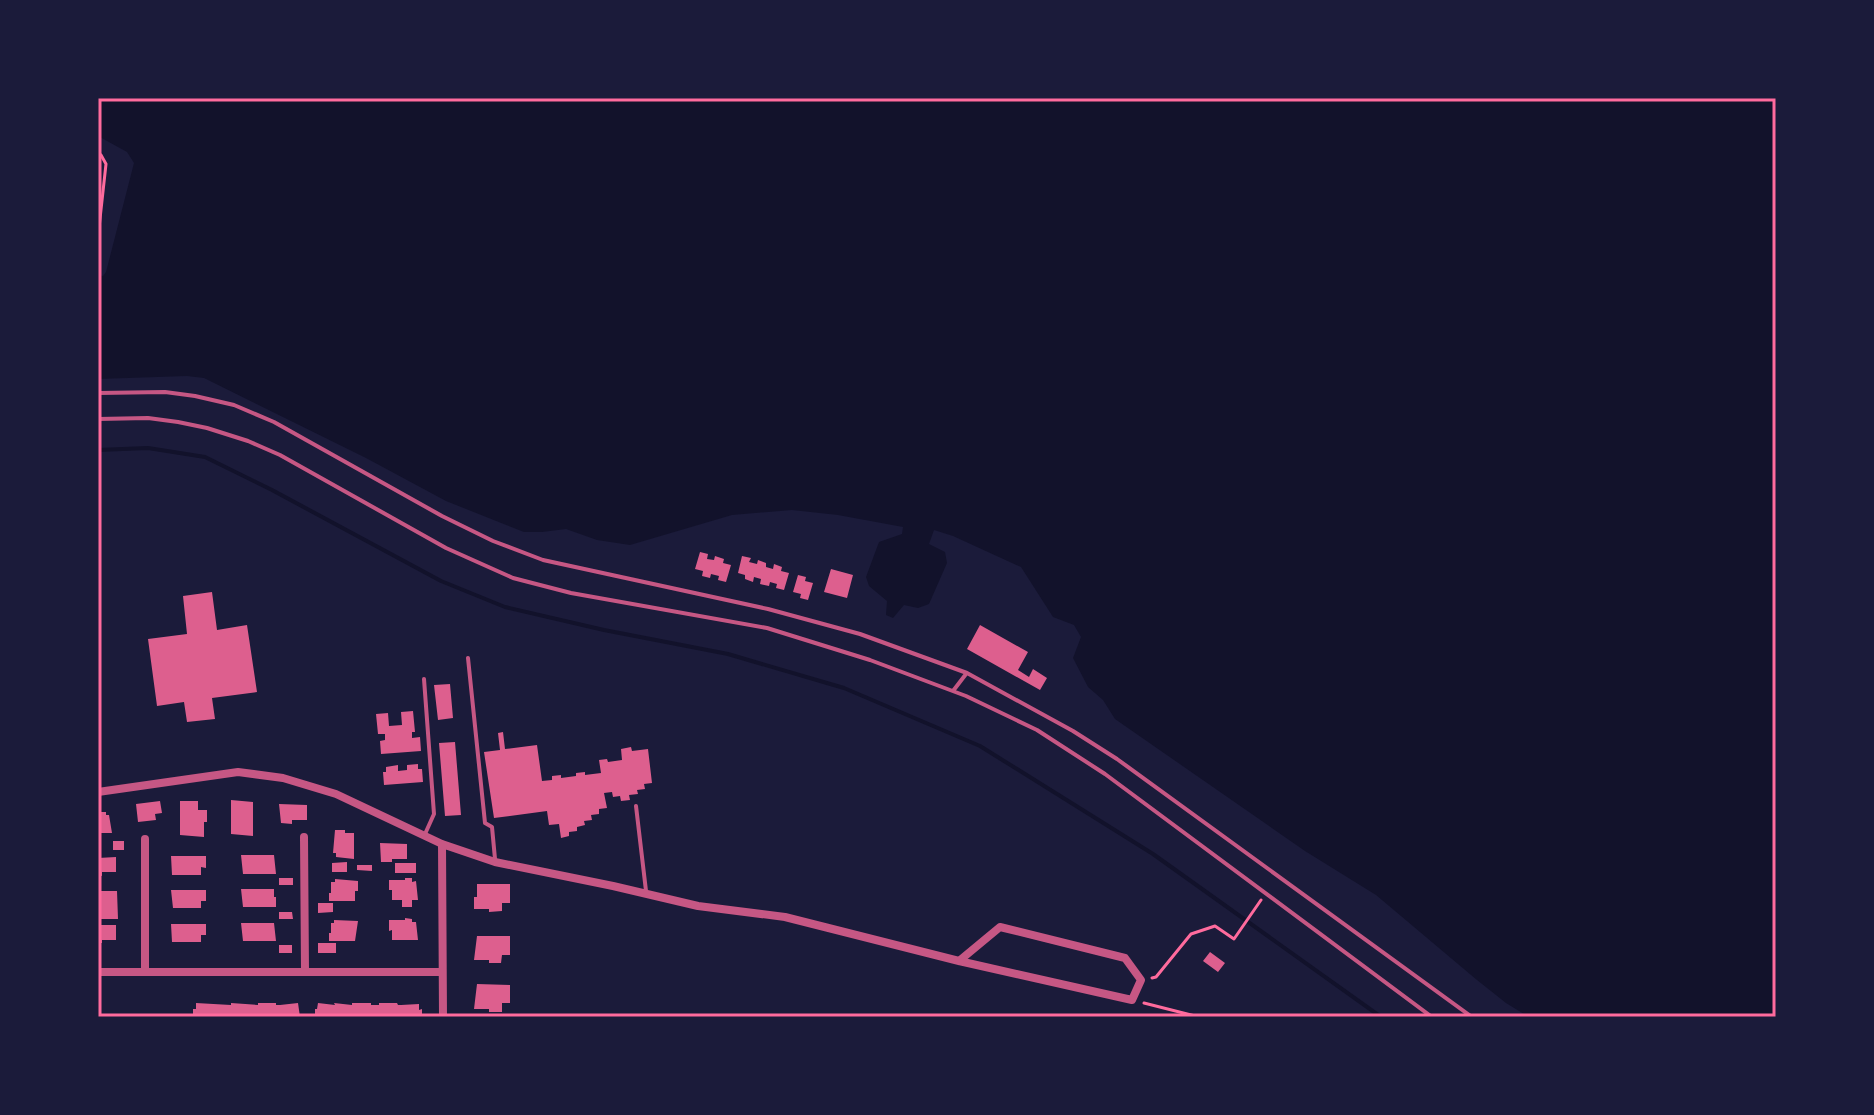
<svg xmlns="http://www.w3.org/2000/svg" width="1874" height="1115" font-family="'Public Sans',sans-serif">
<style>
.water{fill:#12122b}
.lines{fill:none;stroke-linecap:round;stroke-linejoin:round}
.stream{stroke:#12122b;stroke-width:4}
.building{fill:#dd5f8e}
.path{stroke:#ff6b9d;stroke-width:3}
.service{stroke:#c65784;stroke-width:4}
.minor{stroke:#c65784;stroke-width:8}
.neatline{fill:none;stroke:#ff6b9d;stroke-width:3}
</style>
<rect width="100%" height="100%" fill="#1b1b3a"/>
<path class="water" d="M98 98H1776V1017H1529L1506 1003 1477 980 1376 895 1305 851 1115 719 1103 700 1088 687 1073 658 1081 637 1074 625 1053 617 1021 567 953 536 934 530 929 544 945 552 947 563 929 604 918 608 904 605 893 618 886 615 887 601 869 586 866 577 879 542 902 534 903 527 838 515 792 510 732 515 630 545 597 540 566 529 542 532H524L446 501 366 458 204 378 187 376 98 379V275L103 276 106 272 134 163 127 152 98 136Z"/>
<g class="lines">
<path class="stream" d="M98 450 148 448 205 457 272 490 441 581 505 607 604 630 728 654 844 688 980 746 1153 854 1381 1017"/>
</g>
<path class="building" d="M700 552 708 554 707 559 714 560 715 556 724 559 723 563 731 565 726 582 718 580 719 576 711 574 710 578 702 576 703 571 695 569Z
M742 556 751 558 749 562 757 564 758 560 766 563V567L773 569 774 564 782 567 781 571 789 573 784 590 776 588 777 584 770 582 769 586 760 584 761 579 754 577 753 582 745 579V575L738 573Z
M831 569 853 575 847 598 824 592Z
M798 575 806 577 805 581 813 583 808 600 800 598 801 594 793 592Z
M212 592 217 630 247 625 257 692 212 698 215 719 187 722 184 702 157 706 148 639 187 634 183 596Z
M980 625 1028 652 1018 670 1029 677 1033 669 1047 678 1040 690 967 649Z
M450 684 453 718 438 720 434 685Z
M413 711 415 732H412V738L420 737 421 751 381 754 380 741 385 740V734H378L376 714 388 713 389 726 402 725 401 712Z
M503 732 505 749 537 745 542 781 552 780V776L561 775V778L576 776V773L585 772V775L601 773 599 760 607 759 608 762 622 760 621 749 631 747 632 751 648 749 652 783 644 784 645 789 637 790 638 794 629 795 630 800 621 801 620 796 613 797 612 792 604 793 607 808 599 809V814L591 815 592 820 584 821 585 825 577 827V831L569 832V836L561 838 559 824 549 825 547 811 494 818 484 752 500 750 498 733Z
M455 742 461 815 445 816 439 743Z
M418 764V769H422L423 782 384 785 383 772H386V767L398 765V771L407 770V765Z
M231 800 253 802V836L231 834Z
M160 801 162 813 155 814 156 820 138 822 136 804Z
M180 801H198V810H207V822H204V837L180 835Z
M279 804 307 805V820H292V824L281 823Z
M99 812H106V815H109L112 833H98Z
M335 830H345V833H354V859L336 857V853H333Z
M113 841H124V850H113Z
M380 843 407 844V859H392V862H381Z
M241 855H274L276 874H243Z
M171 856H206V868L201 867V875H172Z
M116 857V872H102V876L98 875V858Z
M347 862V872H332V863Z
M395 863H416V873H395Z
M357 865H372V871L357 870Z
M279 878H293V885H279Z
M405 878H412V882L416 881 418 900H412V907H402V900H392V890H389V880H405Z
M335 879 358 881V891H355V901H329V893H331V882H335Z
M477 884H510V903H502V911L489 912V909H474V897H477Z
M241 889H274V897H276V907H243Z
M171 890H206V901H201V908H173Z
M98 891H117L118 919H98Z
M318 903H333V912L318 913Z
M279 912H292L293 919H279Z
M405 918 412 919V922H416L418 940H392V930L389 931V920H405Z
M334 920 358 921 355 941H329V933H331V923H334Z
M241 923H274L276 941H243Z
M171 924H206V935H201V942H172Z
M98 925H116V940H102V943H98Z
M477 936H510V955H502L501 963H489V960H474Z
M318 943H336V953H318Z
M279 945H292V953H279Z
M1210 952 1225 963 1218 972 1203 961Z
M477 984 510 985V1003H502V1012H489V1009H474Z
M196 1003 231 1005V1003L258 1005V1003H276V1005H280L298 1003 300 1017H193V1009H196Z
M318 1003 335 1005 334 1003 352 1005V1003H371V1005H379V1003H397L398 1005H401L419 1004V1010L422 1009V1017H315V1009H317Z"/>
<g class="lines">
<path class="path" d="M98 153 101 155 106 164 98 237
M1152 978 1156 977 1191 934 1215 926 1234 939 1261 900
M1144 1003 1199 1017"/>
<path class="service" d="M98 393 165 392 195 396 234 405 274 422 442 516 493 541 543 560 768 609 860 634 967 673 1073 731 1117 759 1472 1017
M98 419 148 418 178 422 207 428 248 441 280 455 446 548 513 578 571 593 767 628 870 660 966 696 1037 730 1105 774 1432 1017
M468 658 485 823 492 827 495 859
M424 679 434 814 425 834
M953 691 966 674
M636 806 646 891"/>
<path class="minor" d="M98 792 238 772 283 778 336 794 442 844 495 862 613 886 698 906 785 917 959 961 1132 1000 1141 980 1125 958 1000 927 959 961
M304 837 305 972
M442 844 443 1017
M98 972H442
M145 972V839"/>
</g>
<rect width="1874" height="1115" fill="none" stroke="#1b1b3a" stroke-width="200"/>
<rect x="100" y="100" width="1674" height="915" class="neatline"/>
</svg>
